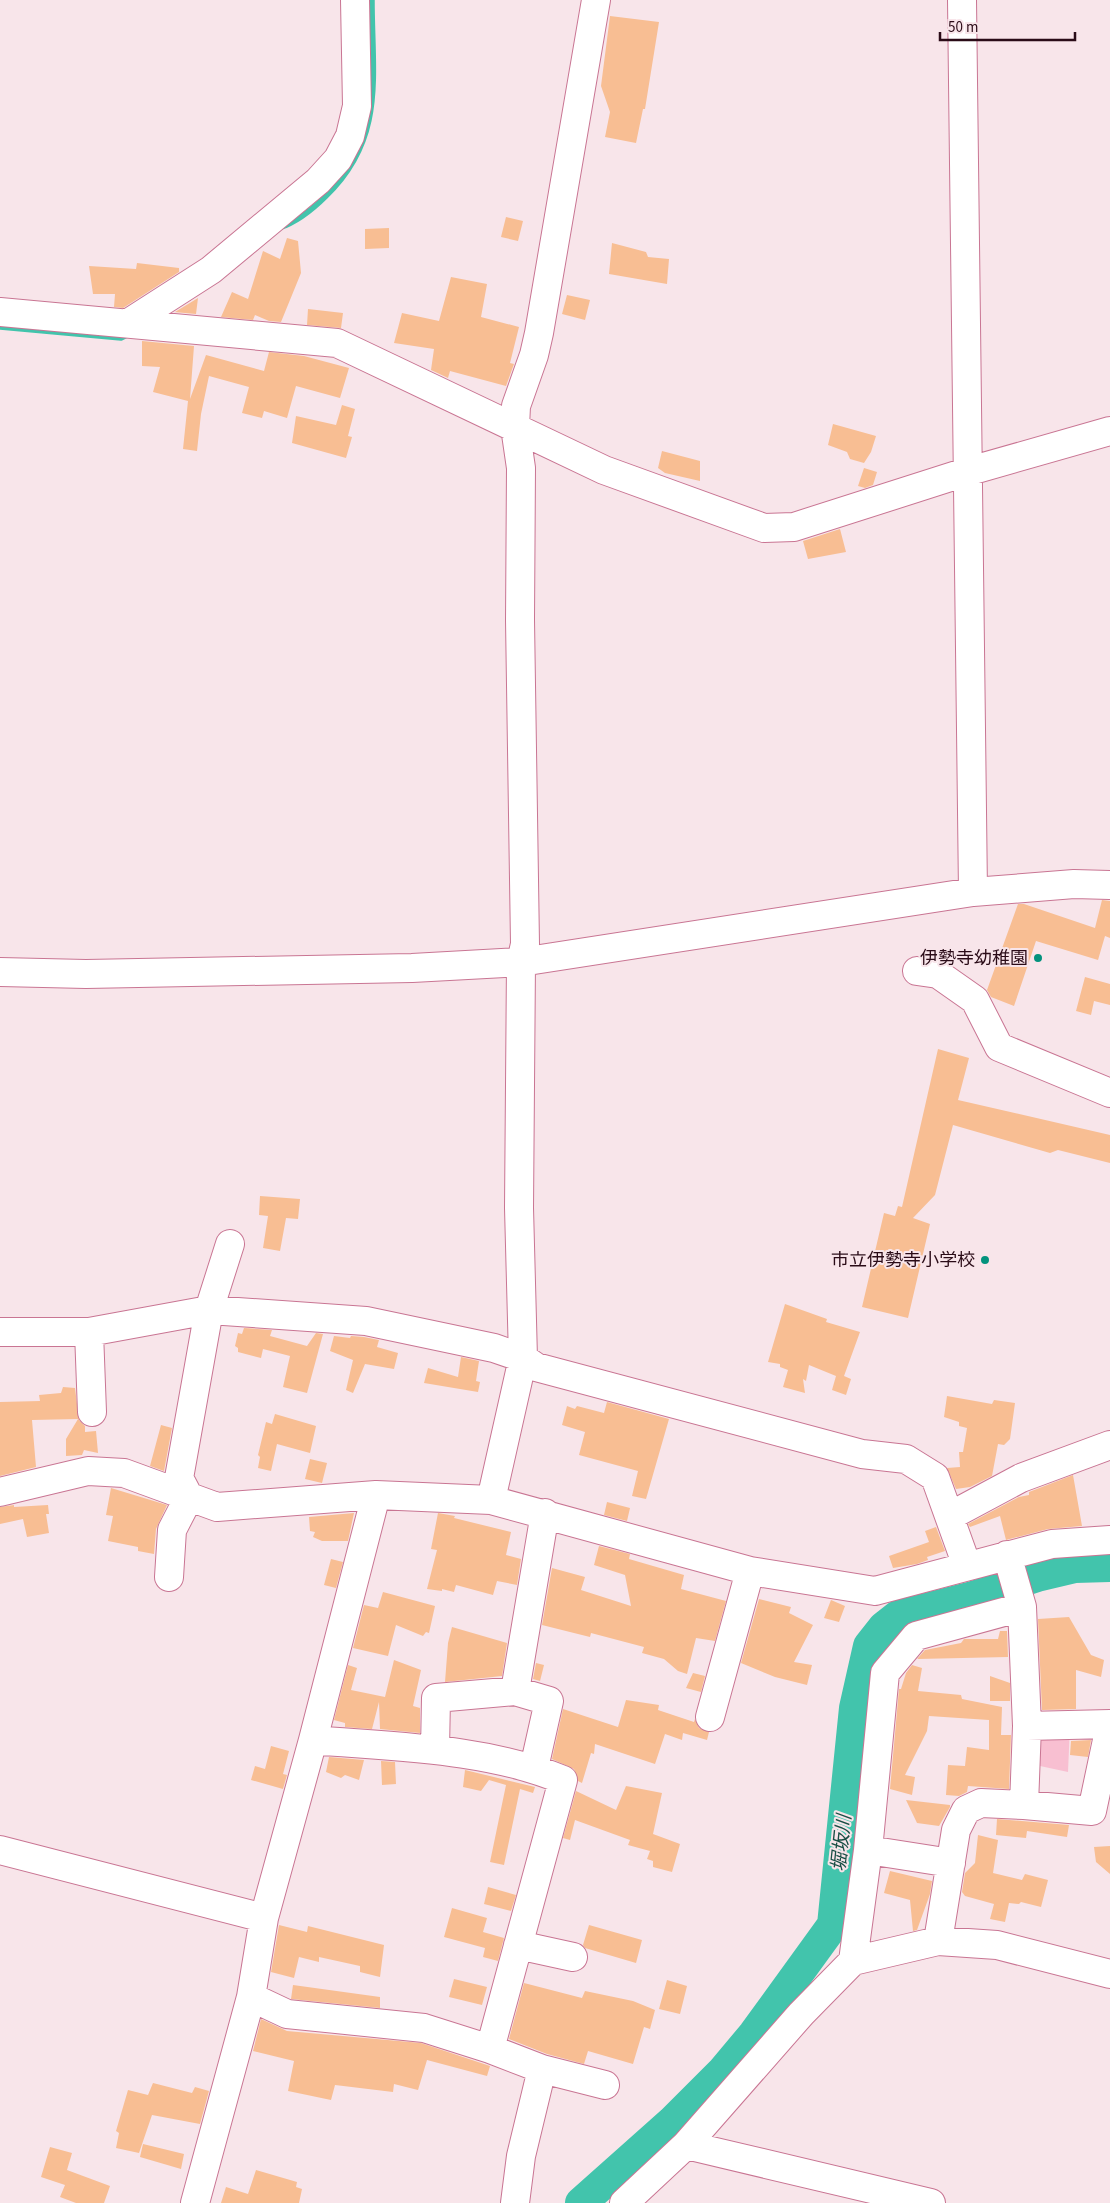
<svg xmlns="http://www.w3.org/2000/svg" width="1110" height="2203" font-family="'Source Sans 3','Noto Sans JP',sans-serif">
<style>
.green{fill:#f8bfd1}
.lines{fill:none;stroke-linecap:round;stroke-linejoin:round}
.stream{stroke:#42c4ac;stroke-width:5.5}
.river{stroke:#42c4ac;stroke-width:32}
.building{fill:#f8be93}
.minor-casing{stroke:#c97593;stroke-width:30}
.minor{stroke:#fff;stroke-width:28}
.poi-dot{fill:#03927d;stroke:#f8e5ea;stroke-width:2}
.labels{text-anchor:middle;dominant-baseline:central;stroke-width:4;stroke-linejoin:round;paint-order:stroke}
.poi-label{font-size:18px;fill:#2a0b17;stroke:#f8e5ea;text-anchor:end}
.water-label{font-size:19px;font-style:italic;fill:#184e44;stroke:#f8e5ea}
</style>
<rect width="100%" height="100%" fill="#f8e5ea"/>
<path class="green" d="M1070 1725 1068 1772 1026 1763 1027 1726Z"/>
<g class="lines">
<path class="stream" d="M279 228C297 222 313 209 326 196 386 138 372 76 372 0
M0 327 121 338 129 334"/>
<path class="river" d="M581 2203 672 2122 723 2071 754 2034 833 1925 855 1708 869 1646 884 1627 898 1616 973 1597 1037 1576 1075 1567 1110 1566"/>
</g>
<path class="building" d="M610 16 659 22 645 109H643L636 143 605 137 610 112 601 86Z
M506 217 523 221 518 241 501 237Z
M389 228V248L365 249V229Z
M287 238 298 241 301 273 281 322 269 321 255 315 253 320 221 317 232 292 248 299 263 251 280 259Z
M612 243 646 252 648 257 669 259 667 284 609 274Z
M137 263 179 268V272L123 308 114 307 115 294H93L89 266 136 269Z
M451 277 487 284 481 317 519 327 510 363 514 364 506 386 450 371 448 378 431 370 434 349 394 343 402 313 439 321Z
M567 295 590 300 585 320 562 314Z
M198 298 196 314 174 312H175Z
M308 309 343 313 341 328 307 325Z
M142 341 194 346 190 399 206 355 264 371 269 352 304 356 349 368 340 398 296 386 287 418 264 411 262 418 242 413 249 387 209 376 201 414 197 451 183 449 188 401 153 392 160 367 142 366Z
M342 405 355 409 348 436 352 437 346 458 292 443 296 416 336 425Z
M833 424 876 436 871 452 864 463 850 459 847 452 828 445Z
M662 451 700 461V481L665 473 658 468Z
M864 468 877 472 873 485 865 488 858 486Z
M840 529 846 552 808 559 803 541Z
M1102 900 1110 901V938L1105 936 1098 960 1036 941 1014 1006 991 997 987 990 1018 904H1024L1095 928Z
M1085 977 1110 984V1005L1094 1001 1091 1015 1076 1011Z
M938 1049 969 1058 958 1100 1110 1135V1163L1058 1150 1050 1153 953 1125 935 1195 913 1218 930 1224 908 1318 862 1307 884 1213 895 1216 898 1206 902 1207Z
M260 1196 300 1199 298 1219 286 1218 280 1251 263 1248 268 1216 259 1215Z
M785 1304 827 1319 826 1322 860 1332 844 1376 851 1379 846 1395 832 1390 836 1376 809 1365 806 1381 803 1379 805 1393 783 1387 788 1370 780 1367V1364L768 1362Z
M244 1328 272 1330 270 1336 307 1346 316 1333 323 1334 307 1393 283 1387 290 1356 263 1349 261 1358 238 1352V1348L235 1346 238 1333 242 1334Z
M334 1336 350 1338 351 1336 364 1337 379 1340 377 1347 398 1353 394 1369 365 1364 353 1393 346 1390 353 1360 330 1351Z
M461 1357 479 1361 476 1381 480 1382 478 1392 424 1383 428 1368 458 1377Z
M63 1387 75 1388 79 1420 85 1426V1432L96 1431 98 1453 84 1450 82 1455 66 1456V1439L78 1419 32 1420 36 1467 0 1476V1402L40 1401 39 1395 61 1393Z
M947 1396 992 1404 994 1400 1015 1403 1010 1439 1004 1445 998 1444 992 1476 970 1487 956 1489 947 1468 960 1467 959 1452H963L967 1428 959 1426V1422L944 1417Z
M607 1402 669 1419 646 1499 632 1496 638 1471 579 1455 585 1432 562 1425 567 1406 575 1409 577 1406 604 1413Z
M275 1414 316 1426 310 1453 277 1444 271 1471 258 1468 260 1457 258 1455 266 1422 272 1424Z
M161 1425 172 1428 164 1471 150 1466Z
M310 1459 327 1463 322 1483 305 1479Z
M1073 1475 1082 1526 1048 1529 1006 1540 1000 1516 970 1527 968 1524 1019 1497 1029 1495V1492Z
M111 1488 167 1505 156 1529 154 1554 138 1551V1547L108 1541 113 1516 106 1515Z
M607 1502 630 1508 627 1521 604 1515Z
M14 1505V1507L48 1505 49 1514H46L49 1533 27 1537 23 1519 0 1524V1507Z
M354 1513 348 1541H322L313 1537 315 1532 310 1531 309 1517Z
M438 1513 455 1516 454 1518 511 1532 506 1555 521 1559 517 1585 497 1581 493 1595 456 1585 454 1592 442 1589V1591L427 1589 437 1550 431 1549Z
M936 1527 945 1551 927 1557 928 1560 917 1564 893 1568 889 1556 929 1542 925 1531Z
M599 1546 630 1554 629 1559 684 1575 681 1589 726 1601 715 1641 696 1638 687 1674 678 1671 664 1659 642 1653 644 1647 591 1633 590 1637 542 1625 552 1568 585 1577 581 1590 631 1606 625 1575 594 1565Z
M331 1559 343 1562 336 1588 324 1585Z
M383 1592 435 1606 429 1633 426 1632 423 1636 396 1625 388 1656 353 1648 364 1605 378 1608Z
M759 1599 791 1607 789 1613 813 1625 794 1662 812 1665 807 1685 775 1677 741 1663Z
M831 1600 845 1606 839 1622 824 1618Z
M1069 1617 1091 1655 1104 1660 1101 1677 1076 1670V1709L1042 1710 1038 1619Z
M452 1627 507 1643 502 1676 445 1682 448 1643Z
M1000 1631H1007L1008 1657 917 1659 925 1650 961 1643 964 1639H998Z
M394 1660 421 1670 413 1706 420 1708V1733L380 1729 379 1702 372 1729 345 1727V1723L334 1720 348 1665 357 1668 351 1690 385 1697Z
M536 1663 544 1665 540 1681 533 1679Z
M912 1665 922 1668 918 1691 961 1695 962 1699 1002 1707 1001 1735H1011L1009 1789 968 1786 967 1792 959 1796 946 1795 948 1765 965 1766 967 1747 989 1750V1720L929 1716 927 1731 905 1775 915 1777 912 1795 890 1789 899 1689H901L906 1673Z
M693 1673 705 1676 701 1692 686 1688Z
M990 1676 1010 1683V1701H990Z
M626 1700 659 1705 658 1710 694 1722 695 1719 699 1728 709 1732 707 1740 683 1733 682 1740 665 1734 655 1764 595 1744 594 1754 591 1753 582 1783 578 1781 574 1769 552 1759 563 1709 618 1727Z
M1091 1740 1088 1757 1070 1755 1071 1741Z
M271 1746 289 1751 283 1774 287 1775 283 1789 251 1780 255 1766 265 1769Z
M329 1757 364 1760 359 1780 345 1775 341 1778 326 1772Z
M381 1761 395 1762 396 1784 382 1785Z
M465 1770 535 1787 533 1793 520 1789 504 1865 490 1862 506 1785 489 1780 481 1791 463 1787Z
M626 1786 662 1793 653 1834 680 1844 672 1872 653 1867V1861L647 1859 650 1851 628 1845 630 1840 575 1820 570 1840 563 1838 576 1791 616 1810Z
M906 1800 950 1805V1807L939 1826 917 1823Z
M997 1819 1069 1825 1067 1837 1027 1831 1026 1838 996 1835Z
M978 1835 998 1840 993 1873 1022 1880 1025 1874 1048 1880 1041 1907 1021 1902 1019 1904 1009 1903 1005 1922 990 1919 994 1904 965 1896 962 1892 965 1873 975 1863Z
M1110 1846V1874L1096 1862 1094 1847Z
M890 1871 932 1881 930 1894 917 1930 913 1931 910 1900 884 1893Z
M488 1887 516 1895 511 1911 484 1904Z
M452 1908 487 1918 483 1932 504 1938 498 1961 483 1957 485 1948 444 1937Z
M279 1925 307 1932 308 1926 384 1945 380 1977 360 1972V1966L319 1957V1962L299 1957 294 1978 271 1972Z
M589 1925 642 1940 636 1963 585 1948 583 1945Z
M454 1979 487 1987 482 2005 449 1997Z
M667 1980 687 1986 680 2014 659 2009Z
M524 1983 582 1998 585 1991 633 2001 655 2010 650 2029 644 2027 633 2064 588 2051 584 2064 547 2054 509 2039Z
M293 1985 380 1997V2008L291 1999Z
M261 2019 287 2031 421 2043 490 2066 487 2076 427 2060 418 2090 394 2084 393 2092 335 2085 331 2100 288 2091 294 2061 253 2051Z
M153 2083 192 2093 195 2087 209 2091 200 2124 152 2115 139 2153 116 2148 119 2133 116 2131 128 2090 148 2095Z
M143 2144 184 2154 181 2169 140 2157Z
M50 2147 72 2153 67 2170 110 2186 104 2203H76L60 2197 65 2185 41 2177Z
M256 2170 297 2182 296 2187 302 2189 299 2203H221L226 2187 248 2194Z"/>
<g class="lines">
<defs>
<path id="minor" d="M962 0 973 892
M0 312 337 343 604 470 764 528 794 527 966 472 1110 431
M130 322 211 270 318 181 338 159 350 136 357 106 355 0
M917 971 938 974 975 1000 999 1047 1110 1093
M0 972 86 974 412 968 521 962 973 892 1074 884 1110 885
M0 1332H89L209 1310 366 1321 494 1348 523 1358 536 1367 862 1454 906 1459 935 1477 967 1566
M89 1332 92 1412
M0 1492 88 1471 124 1473 217 1507 376 1495 491 1500 750 1571 875 1591 1052 1544 1110 1540
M491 1500 523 1358 519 1208 521 962 525 944 520 620 521 468 515 427 516 406 534 355 539 333 596 0
M950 1516 1021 1478 1110 1445
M169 1577 172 1530 189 1497 179 1478 209 1310 230 1244
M710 1717 750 1571
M1027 1726 1110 1724
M313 1740C395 1747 487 1748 563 1780L490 2049
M435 1750 436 1698 515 1691
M534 1768 549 1701 515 1691 545 1513
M1024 1805 1092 1811 1110 1726
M0 1850 264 1918
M868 1850 951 1863
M938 1941 956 1830 966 1810 981 1803 1024 1805 1027 1726 1022 1607 1007 1555
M518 1945 573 1957
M853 1961 868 1850 885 1673 916 1636 1022 1607
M251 1997 287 2014 424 2028 490 2049 542 2069 521 2156 515 2203
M542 2069 605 2085
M686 2145 931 2203
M195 2203 251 1997 264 1918 313 1740 376 1495
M624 2203 686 2145 801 2014 853 1961 938 1941 997 1945 1110 1974"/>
</defs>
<use href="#minor" class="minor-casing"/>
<use href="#minor" class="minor"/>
</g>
<g class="poi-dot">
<circle cx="1038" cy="958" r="5"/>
<circle cx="985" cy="1260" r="5"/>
</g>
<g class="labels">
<g class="poi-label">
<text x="1028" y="958">伊勢寺幼稚園</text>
<text x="975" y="1260">市立伊勢寺小学校</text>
</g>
<g class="water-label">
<text transform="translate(842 1843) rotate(-84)">堀坂川</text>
</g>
</g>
<path d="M940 32v8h135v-8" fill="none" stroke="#2a0b17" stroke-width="2.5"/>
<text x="948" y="32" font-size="15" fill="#2a0b17" stroke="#f8e5ea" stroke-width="4" paint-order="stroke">50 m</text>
</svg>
